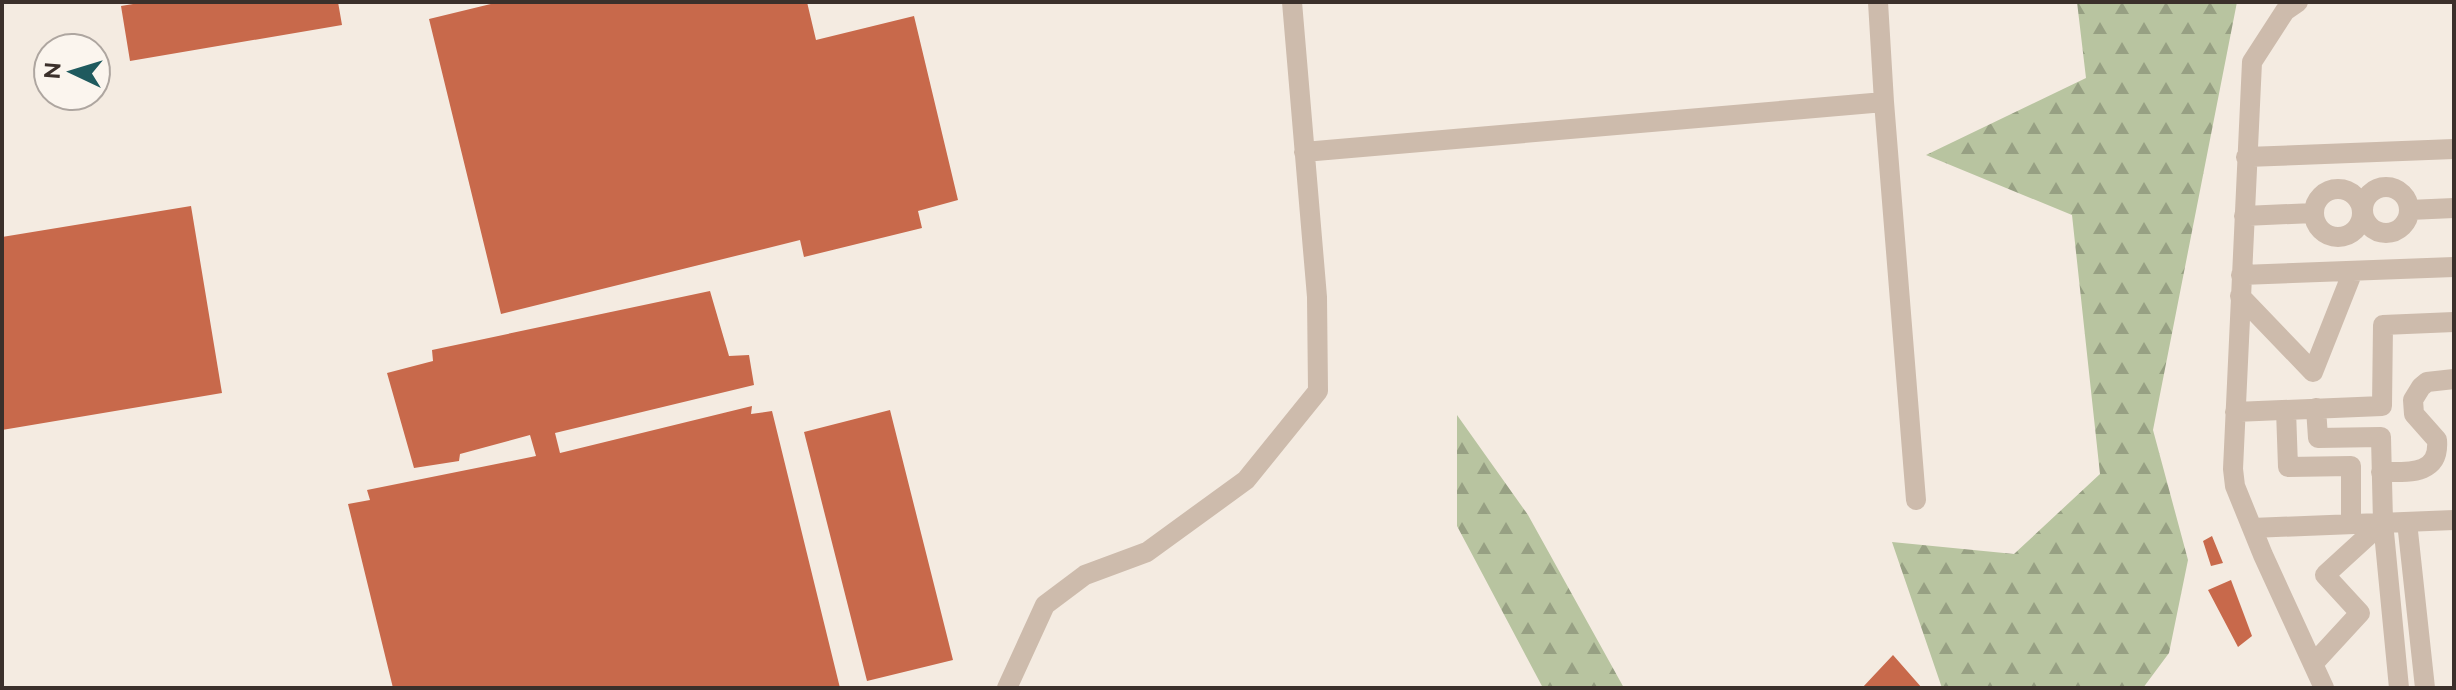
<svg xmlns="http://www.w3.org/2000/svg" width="2456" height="690" font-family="Raleway,sans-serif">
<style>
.forest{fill:url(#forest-firs)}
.building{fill:#c8694b}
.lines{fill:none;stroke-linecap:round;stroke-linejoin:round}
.lane{stroke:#cdbbac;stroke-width:20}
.street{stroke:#cdbbac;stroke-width:20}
</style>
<defs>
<pattern id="forest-firs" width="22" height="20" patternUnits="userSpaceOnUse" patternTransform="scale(2)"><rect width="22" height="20" fill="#b8c4a0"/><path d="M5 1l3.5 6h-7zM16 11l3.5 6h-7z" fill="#97a083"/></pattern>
</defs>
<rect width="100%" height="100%" fill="#f4ebe1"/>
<path class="forest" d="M2077 2H2237L2153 430 2188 560 2169 653 2143 688H1942L1892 542 2014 554 2100 474 2072 215 1926 155 2086 78Z
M1457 415 1528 515 1624 688H1543L1457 526Z"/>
<path class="building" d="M145 2H338L342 25 130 61 121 6Z
M499 2H807L816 40 914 16 958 200 918 211 922 228 804 257 800 240 501 314 429 19Z
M191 206 222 393 2 430V237Z
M710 291 729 356 749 355 754 385 555 433 560 453 752 406 751 414 772 411 840 688H393L348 504 370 500 367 490 536 456 530 435 460 454 459 461 414 468 387 373 433 361 432 350Z
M890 410 953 660 867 681 804 432Z
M2212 536 2223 563 2211 566 2203 541Z
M2231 580 2252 636 2238 647 2208 590Z
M1893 655 1922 688H1862Z"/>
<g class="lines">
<path class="lane" d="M2298 2 2285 11 2252 62 2233 469 2235 486 2263 555 2324 688
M2246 157 2454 149
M2363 210a23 23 0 1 1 46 0a23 23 0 1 1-46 0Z
M2314 213a24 24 0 1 1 48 0a24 24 0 1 1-48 0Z
M2409 210 2454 208
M2244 216 2314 213
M2241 275 2454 267
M2240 296 2313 372 2353 271
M2316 408 2318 438 2381 437 2383 522 2399 688
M2286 410 2288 467 2351 466V524
M2235 412 2382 406 2383 325 2454 322
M2381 472C2407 472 2440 476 2437 440L2414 414 2413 400 2421 387 2427 382 2454 379
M2407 522 2425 688
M2252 528 2454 520
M2313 664 2360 613 2325 575 2383 522"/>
<path class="street" d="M1878 2 1884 102 1916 500
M1304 152 1884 102
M1007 688 1045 605 1085 575 1147 552 1246 480 1318 391 1317 297 1292 2"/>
</g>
<rect width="2456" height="690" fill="none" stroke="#3b302b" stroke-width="8"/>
<g transform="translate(72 72) rotate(274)"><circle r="38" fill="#fbf5ee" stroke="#aea6a0" stroke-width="2"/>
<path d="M0-6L14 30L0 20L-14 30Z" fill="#1f5a5e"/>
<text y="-12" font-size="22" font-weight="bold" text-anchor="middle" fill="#3b302b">N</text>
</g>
</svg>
